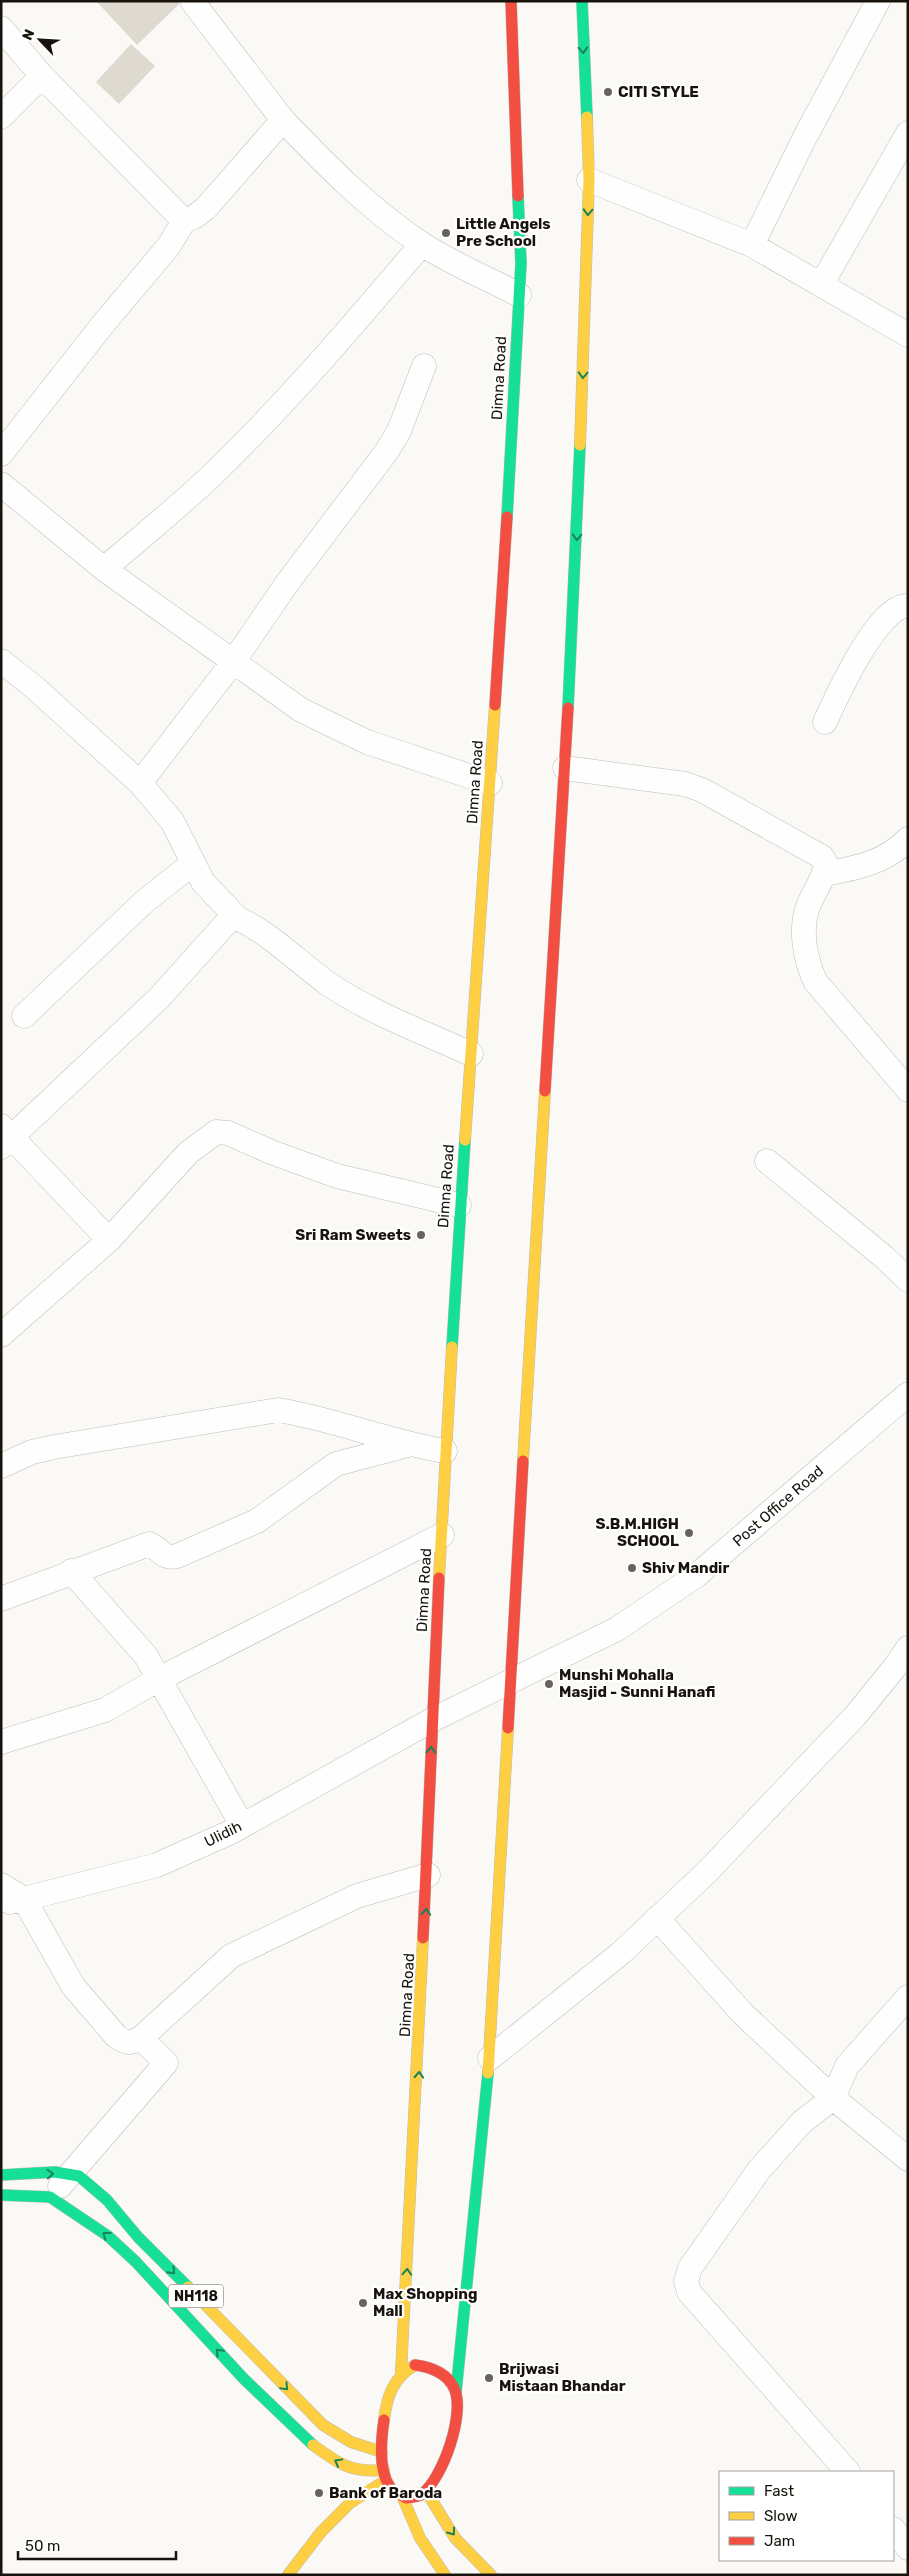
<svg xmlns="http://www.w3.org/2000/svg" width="909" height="2576" font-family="Rubik,sans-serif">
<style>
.building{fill:#dfdad0}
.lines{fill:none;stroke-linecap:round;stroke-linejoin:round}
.street-casing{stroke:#bebcb6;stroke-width:25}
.fast-casing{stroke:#bebcb6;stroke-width:12}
.slow-casing{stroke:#bebcb6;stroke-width:12}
.jam-casing{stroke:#bebcb6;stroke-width:12}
.street{stroke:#fefefe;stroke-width:24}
.fast{stroke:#16e098;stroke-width:11}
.slow{stroke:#ffcf43;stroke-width:11}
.jam{stroke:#f24e42;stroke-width:11}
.oneway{stroke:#178459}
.poi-dot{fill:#67645e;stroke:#fff;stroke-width:2}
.labels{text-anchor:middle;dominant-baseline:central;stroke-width:4.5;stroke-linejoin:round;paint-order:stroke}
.shield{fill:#fff;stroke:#5d5a56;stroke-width:1}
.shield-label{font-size:14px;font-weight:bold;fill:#18140d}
.poi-label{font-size:15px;font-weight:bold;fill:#18140d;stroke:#fff;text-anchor:start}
.street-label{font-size:15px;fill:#18140d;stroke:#fff}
</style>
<rect width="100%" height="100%" fill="#fbf9f5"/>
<path class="building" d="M96 1H178L179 4 137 45Z
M131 44 155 66 119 104 96 82Z"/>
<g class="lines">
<defs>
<path id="street" d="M192 1 283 120
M1 28 42 76 184 221 168 247 104 323 1 454
M1 117 42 76
M589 180 752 245 908 335
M184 221 194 217 206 208 283 120C326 165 370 210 422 244 452 264 487 278 519 295
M752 245 805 137 878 1
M821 285 908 133
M1 484 104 569 301 710 367 742 490 783
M104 569C140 538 176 509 210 477 286 404 354 324 422 244
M1 661 34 687 140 783 172 821 203 882 237 918
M825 722C836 698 878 604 908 606
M565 768 685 784 702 790 822 857 826 864C824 879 815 890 809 904 799 928 805 958 815 981L908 1090
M140 783 233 662 288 582 387 451 399 431 424 366
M825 874C856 868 885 863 908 839
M24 1016 144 902 192 864
M1 1126 109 1240
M1 1147 159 998 229 920 237 918C271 934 297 961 327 983 371 1013 423 1032 471 1054
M767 1161 884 1257 908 1280
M1 1335 109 1240 188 1153 216 1132 228 1133 271 1152 337 1176 459 1205
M1 1466 32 1452 54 1447 278 1410C335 1419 388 1442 445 1451
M71 1571 146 1656 242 1825
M1 1599 149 1544C161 1549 163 1560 177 1556L257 1521 336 1464 408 1445
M1 1742 105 1710 159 1679 442 1535
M1 1885 24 1899 157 1865 231 1832 432 1720 617 1629 697 1575 908 1394
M10 1902 24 1899 73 1986 116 2036C125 2043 131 2044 141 2038L231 1956 357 1896 428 1875
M657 1918 743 2014 833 2098 908 2159
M490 2058 621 1953 707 1872 856 1715 895 1667 908 1648
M60 2186 166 2063 141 2038
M848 2472 689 2292 686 2281 690 2268 759 2170 802 2122 833 2098 847 2066 908 1997
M893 2529 908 2548"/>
<path id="fast" d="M582 1 587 117
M507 517 521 263 518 196
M568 708 580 445
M452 1347 465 1140
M1 2175 55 2172 79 2176 107 2200 138 2237 188 2287
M1 2195 50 2197 108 2236 136 2262 244 2379 313 2445
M456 2392 488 2073"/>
<path id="slow" d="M580 445 589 180 587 117
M465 1140 495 705
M523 1461 545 1091
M439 1578 452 1347
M488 2073 508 1728
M188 2287 323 2425 351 2442 382 2452
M401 2373 423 1938
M384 2420C387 2396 393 2378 415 2365
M313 2445C339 2464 351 2473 384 2470
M426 2491 455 2538 491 2575
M402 2496 420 2538 445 2575
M288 2575 321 2532 350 2503 386 2480"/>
<path id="jam" d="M511 1 518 196
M495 705 507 517
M545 1091 568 708
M508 1728 523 1461
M423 1938 439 1578
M384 2420C381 2440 378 2470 390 2487 393 2492 401 2495 406 2498 411 2497 417 2497 421 2495 443 2479 466 2412 454 2388 447 2373 430 2367 415 2365"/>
</defs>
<use href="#street" class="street-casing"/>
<use href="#fast" class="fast-casing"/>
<use href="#slow" class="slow-casing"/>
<use href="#jam" class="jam-casing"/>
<use href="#street" class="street"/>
<use href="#fast" class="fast"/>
<use href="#slow" class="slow"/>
<use href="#jam" class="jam"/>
</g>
<defs><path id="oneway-chevron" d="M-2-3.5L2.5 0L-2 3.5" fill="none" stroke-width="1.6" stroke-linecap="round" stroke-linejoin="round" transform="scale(1.25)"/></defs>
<g class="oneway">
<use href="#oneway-chevron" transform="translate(583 50) rotate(88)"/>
<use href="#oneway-chevron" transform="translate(588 212) rotate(92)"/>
<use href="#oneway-chevron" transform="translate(583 375) rotate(92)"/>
<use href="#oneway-chevron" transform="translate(577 537) rotate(92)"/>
<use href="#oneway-chevron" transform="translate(431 1750) rotate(-88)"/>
<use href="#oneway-chevron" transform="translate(426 1912) rotate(-87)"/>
<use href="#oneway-chevron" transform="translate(419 2075) rotate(-87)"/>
<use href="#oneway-chevron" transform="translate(50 2174) rotate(-2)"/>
<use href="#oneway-chevron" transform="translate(106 2235) rotate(-143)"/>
<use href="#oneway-chevron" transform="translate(172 2271) rotate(46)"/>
<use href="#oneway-chevron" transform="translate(407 2272) rotate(-87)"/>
<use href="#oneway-chevron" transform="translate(219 2352) rotate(-133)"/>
<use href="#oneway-chevron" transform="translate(285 2387) rotate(46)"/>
<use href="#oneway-chevron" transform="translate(338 2462) rotate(-151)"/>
<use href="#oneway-chevron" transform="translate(452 2532) rotate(54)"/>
</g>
<g class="poi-dot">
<circle cx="608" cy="92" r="5"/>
<circle cx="446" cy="233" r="5"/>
<circle cx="421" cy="1235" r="5"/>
<circle cx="689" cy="1533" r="5"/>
<circle cx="632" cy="1568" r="5"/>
<circle cx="549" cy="1684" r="5"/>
<circle cx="363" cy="2303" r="5"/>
<circle cx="489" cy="2378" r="5"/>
<circle cx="319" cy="2493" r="5"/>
</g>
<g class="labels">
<rect class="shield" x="168.5" y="2284.5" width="55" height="23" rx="4"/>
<g class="shield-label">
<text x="196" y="2296">NH118</text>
</g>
<g class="poi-label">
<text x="618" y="92">CITI STYLE</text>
<text x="456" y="224">Little Angels<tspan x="456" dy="17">Pre School</tspan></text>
<text x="411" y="1235" text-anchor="end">Sri Ram Sweets</text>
<text x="679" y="1524" text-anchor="end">S.B.M.HIGH<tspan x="679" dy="17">SCHOOL</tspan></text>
<text x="642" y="1568">Shiv Mandir</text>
<text x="559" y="1675">Munshi Mohalla<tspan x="559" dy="17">Masjid - Sunni Hanafi</tspan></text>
<text x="373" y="2294">Max Shopping<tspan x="373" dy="17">Mall</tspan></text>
<text x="499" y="2369">Brijwasi<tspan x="499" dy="17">Mistaan Bhandar</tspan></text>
<text x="329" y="2493">Bank of Baroda</text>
</g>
<g class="street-label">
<text transform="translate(499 378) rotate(-87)">Dimna Road</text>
<text transform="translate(475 782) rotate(-86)">Dimna Road</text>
<text transform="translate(446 1186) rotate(-86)">Dimna Road</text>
<text transform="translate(778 1506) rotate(-41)">Post Office Road</text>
<text transform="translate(424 1590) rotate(-87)">Dimna Road</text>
<text transform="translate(223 1834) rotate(-26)">Ulidih</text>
<text transform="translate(407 1995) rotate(-87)">Dimna Road</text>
</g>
</g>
<rect width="909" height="2576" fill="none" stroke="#18140d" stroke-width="5"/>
<rect x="719" y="2471" width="175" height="90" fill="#ffffff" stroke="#a3a19e"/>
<rect x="729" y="2487" width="25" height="8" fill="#16e098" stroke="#a3a19e"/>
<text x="764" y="2496" font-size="15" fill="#18140d">Fast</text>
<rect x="729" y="2512" width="25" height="8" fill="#ffcf43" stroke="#a3a19e"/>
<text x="764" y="2521" font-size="15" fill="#18140d">Slow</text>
<rect x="729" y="2537" width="25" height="8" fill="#f24e42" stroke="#a3a19e"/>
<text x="764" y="2546" font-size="15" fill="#18140d">Jam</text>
<g transform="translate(40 40) rotate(295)" stroke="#ffffff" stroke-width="4" paint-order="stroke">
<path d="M0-4L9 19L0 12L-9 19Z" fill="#18140d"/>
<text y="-8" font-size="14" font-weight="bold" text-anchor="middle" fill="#18140d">N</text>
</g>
<path d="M18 2551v8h158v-8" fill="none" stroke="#18140d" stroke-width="2.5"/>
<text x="25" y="2551" font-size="15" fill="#18140d" stroke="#ffffff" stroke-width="4" paint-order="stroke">50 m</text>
</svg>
